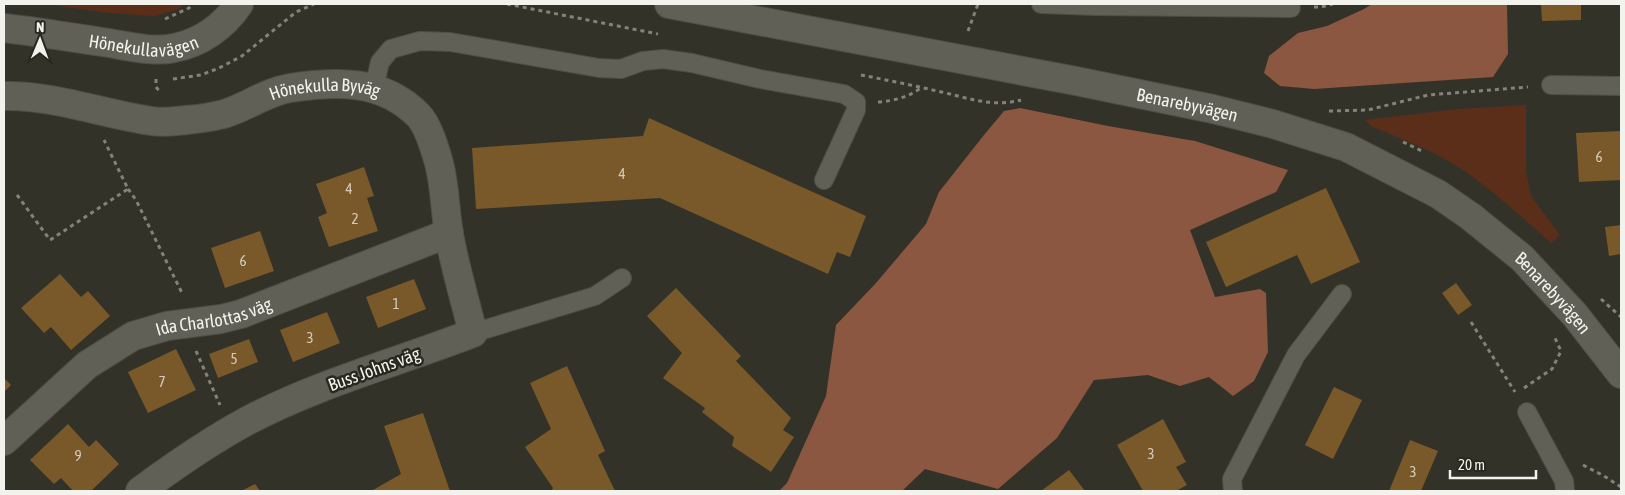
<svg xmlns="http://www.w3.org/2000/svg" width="1625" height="495" font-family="'Asap Condensed',sans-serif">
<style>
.green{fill:#5b2e1a}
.forest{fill:#8b5741}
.building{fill:#795829}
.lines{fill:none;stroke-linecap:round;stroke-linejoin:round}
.service-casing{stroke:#4e4e46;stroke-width:20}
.minor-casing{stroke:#4e4e46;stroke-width:30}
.tertiary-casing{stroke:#4e4e46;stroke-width:30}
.path{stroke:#84837b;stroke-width:3;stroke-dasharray:4 4;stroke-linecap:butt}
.service{stroke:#616056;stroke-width:18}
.minor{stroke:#616056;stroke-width:28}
.tertiary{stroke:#616056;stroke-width:28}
.labels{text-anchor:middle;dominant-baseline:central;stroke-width:5;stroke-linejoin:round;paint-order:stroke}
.number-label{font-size:15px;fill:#d4ccbc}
.street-label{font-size:18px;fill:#f3f3ed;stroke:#29281f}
</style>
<rect width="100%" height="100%" fill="#333229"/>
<path class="green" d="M51 4H185L179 9 154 16 111 13 64 7Z
M1526 105V171L1531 196 1560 235 1551 243C1520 216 1490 187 1455 165 1429 149 1399 138 1371 126L1365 120 1458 109Z"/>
<path class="forest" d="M1372 4H1507L1508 54 1493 77 1314 89 1280 86 1264 73 1269 56 1298 33 1327 26 1364 9Z
M1020 108 1108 126 1195 141 1288 170 1276 192 1190 230 1215 297 1260 289 1266 293 1268 352 1254 381 1233 396 1209 377 1180 386 1148 375 1094 380 1057 438 998 489 925 469 902 491H779L787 483 826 396 836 325 876 283 926 224 939 192 984 135 1004 111Z"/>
<path class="building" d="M1541 4H1581V20L1542 21Z
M649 118 866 216 850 257 837 252 828 274 660 198 476 209 472 148 643 136Z
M1621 131V180L1579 182 1576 133Z
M364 167 374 196 367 198 378 231 329 247 318 217 327 213 316 184Z
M1326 188 1360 262 1311 284 1297 255 1226 287 1206 242Z
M1621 225V254L1609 256 1605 227Z
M260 231 274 271 225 288 211 248Z
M60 274 81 297 88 291 110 316 71 350 51 327 44 333 21 308Z
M414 279 426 309 378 328 366 297Z
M1456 283 1472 305 1458 315 1442 293Z
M676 288 741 356 736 361 791 418 783 430 794 437 771 472 732 446 734 437 702 412 705 408 663 378 682 353 647 316Z
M327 312 340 343 293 362 280 330Z
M249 339 258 362 218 378 209 354Z
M176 349 196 390 148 413 128 372Z
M567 366 605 451 598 455 615 491H551L553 488 525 447 551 429 530 383Z
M4 378 11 385 4 392Z
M1334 387 1362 400 1333 459 1305 445Z
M423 413 450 491H374L373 490 401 474 384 426Z
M1163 419 1186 462 1176 467 1187 485 1176 491H1143L1117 445Z
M68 424 89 447 96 440 119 464 91 491H73L61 478 54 484 30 460Z
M1410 440 1438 451 1421 491H1389Z
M1069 470 1085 491H1041Z
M255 484 260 491H241Z"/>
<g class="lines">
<defs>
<path id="service" d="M1041 4 1096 6 1291 8
M1551 85 1621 86
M374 88 380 62 391 49 420 41 450 42 599 68 621 69 643 61 663 59 692 63 760 79 844 94 856 102V110L824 180
M473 333 595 296 622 278
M1527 412 1564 481 1565 491
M1233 491 1232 479 1296 355 1342 294"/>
<g id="minor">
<path id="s1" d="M4 96C54 95 103 114 152 121 163 123 176 121 186 120 198 119 212 117 224 114 247 107 266 92 290 88 336 81 382 79 418 115 428 125 435 149 439 163 445 186 445 211 449 234 455 268 465 300 473 333 398 362 319 383 247 421 210 441 174 466 140 491"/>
<path id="s2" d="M4 441 87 365 133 336 167 326 221 319 241 314 449 233"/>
</g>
<g id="tertiary">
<path id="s3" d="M669 4 1076 81 1213 109 1273 124 1346 147 1438 194 1470 216 1522 258 1575 315 1621 374"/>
<path id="s4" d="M4 28C37 32 70 37 102 42 124 45 152 53 174 48 201 43 224 26 239 4"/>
</g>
</defs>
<use href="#service" class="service-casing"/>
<use href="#minor" class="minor-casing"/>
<use href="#tertiary" class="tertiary-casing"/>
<path class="path" d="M507 4 658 34
M1314 7H1321L1333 4
M165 19 189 8 193 4
M968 31 978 4
M861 75C886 80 912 85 937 91 965 97 992 108 1021 100
M156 79V87L160 92
M173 79 201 75 219 68 242 56 296 12 314 4
M878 102C894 101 908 97 921 88
M1329 111 1368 110 1428 95 1528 87
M1403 142 1424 152
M128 189 136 200 183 295
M17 195 50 240 128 189 104 140
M1601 299 1621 317
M1471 322 1515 392
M196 351 220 405
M1524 388 1552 369 1561 351 1555 338
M1583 465 1604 476 1621 487"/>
<use href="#service" class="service"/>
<use href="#minor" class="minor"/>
<use href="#tertiary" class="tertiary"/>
</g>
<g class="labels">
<g class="number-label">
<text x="1599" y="156">6</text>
<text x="622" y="173">4</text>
<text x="349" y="188">4</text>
<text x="355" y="218">2</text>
<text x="243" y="260">6</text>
<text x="396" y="303">1</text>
<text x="310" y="337">3</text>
<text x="234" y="358">5</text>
<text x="162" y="381">7</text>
<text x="1151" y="453">3</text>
<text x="78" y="455">9</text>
<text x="1413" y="471">3</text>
</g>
<g class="street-label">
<text stroke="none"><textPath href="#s4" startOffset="141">Hönekullavägen</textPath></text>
<text stroke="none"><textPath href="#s1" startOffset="329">Hönekulla Byväg</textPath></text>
<text stroke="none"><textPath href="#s3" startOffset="528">Benarebyvägen</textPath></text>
<text stroke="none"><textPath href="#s3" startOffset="948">Benarebyvägen</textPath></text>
<text stroke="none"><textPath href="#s2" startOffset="250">Ida Charlottas väg</textPath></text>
<text transform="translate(374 369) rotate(-20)">Buss Johns väg</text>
</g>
</g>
<rect width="1625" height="495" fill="none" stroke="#f3f3ed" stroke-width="10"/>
<g transform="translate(40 40) rotate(1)" stroke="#29281f" stroke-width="4" paint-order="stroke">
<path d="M0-4L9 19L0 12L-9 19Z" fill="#f3f3ed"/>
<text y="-8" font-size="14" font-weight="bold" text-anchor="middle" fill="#f3f3ed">N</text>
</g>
<path d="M1450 470v8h86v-8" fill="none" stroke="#f3f3ed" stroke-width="2.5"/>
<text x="1458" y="470" font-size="15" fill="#f3f3ed" stroke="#29281f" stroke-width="4" paint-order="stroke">20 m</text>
</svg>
